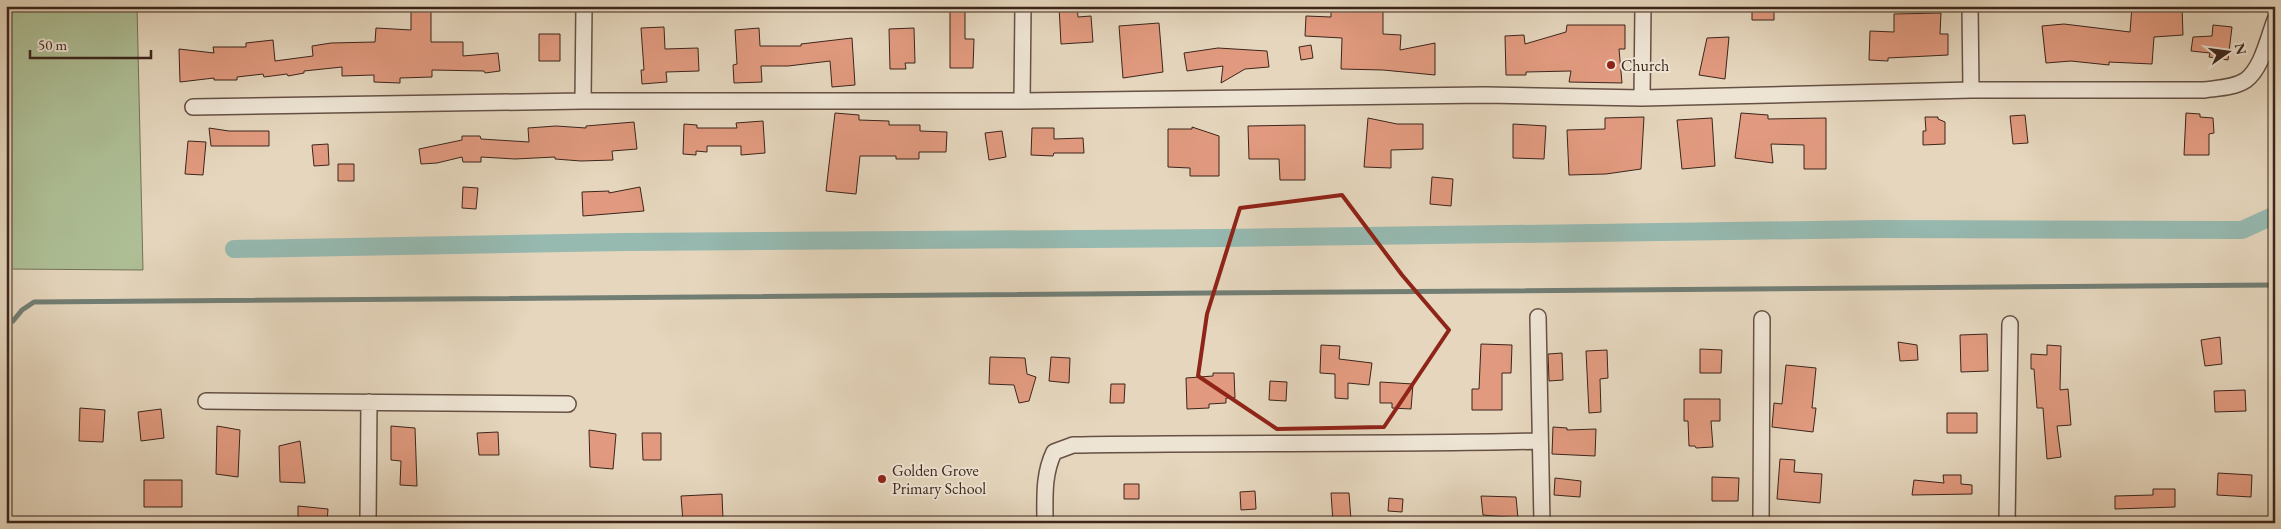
<svg xmlns="http://www.w3.org/2000/svg" width="2281" height="529" font-family="'EB Garamond',serif">
<style>
.green{fill:#aebf96;stroke:#757258}
.lines{fill:none;stroke-linecap:round;stroke-linejoin:round}
.stream{stroke:#727e74;stroke-width:5}
.canal{stroke:#96b9b0;stroke-width:18}
.building{fill:#e19a7f;stroke:#3c251b}
.street-casing{stroke:#665144;stroke-width:18}
.street{stroke:#eee4d4;stroke-width:15}
.marked{fill:none;stroke:#8f2418;stroke-width:4;stroke-linejoin:round}
.poi-dot{fill:#8f2418;stroke:#eee4d4;stroke-width:2}
.labels{text-anchor:middle;dominant-baseline:central;stroke-width:4;stroke-linejoin:round;paint-order:stroke}
.poi-label{font-size:16px;fill:#3c251b;stroke:#eee4d4;text-anchor:start}
</style>
<rect width="100%" height="100%" fill="#e5d6bd"/>
<filter id="stains"><feTurbulence type="fractalNoise" baseFrequency=".004" numOctaves="4"/><feColorMatrix values="0 0 0 0 .2 0 0 0 0 .09 0 0 0 0 .02 0 0 0 .5 -.17"/></filter>
<radialGradient id="worn" r=".72"><stop offset=".6" stop-color="#630" stop-opacity="0"/><stop offset="1" stop-color="#630" stop-opacity=".3"/></radialGradient>
<path class="green" d="M6 6H137L143 270 6 269Z"/>
<g class="lines">
<path class="stream" d="M13 321 22 310 34 302 2275 285
M6 454 7 523"/>
<path class="canal" d="M234 249 624 242 1224 238 1880 229 2242 230 2275 215"/>
</g>
<path class="building" d="M411 6H431V42H463V56L498 53 500 71 485 73 484 71 432 70V77L400 78V83L374 82V75L342 76V67L304 71V73L288 76 287 74 264 77 263 74 237 77V80H214V78L180 82 179 49 214 53 213 47H246V43L273 40 275 61 313 56 312 46 331 43 375 42 376 28 411 30Z
M950 6H965V39H974L973 68H950Z
M1059 6H1077L1078 17 1091 16 1093 42 1061 44Z
M1331 6H1383V34L1401 35 1400 50 1435 43V75L1383 70 1341 69 1342 38 1305 36 1306 16 1331 17Z
M1752 6H1774V20H1752Z
M2132 6H2182L2183 35 2154 37 2152 64 2109 62V65L2071 61 2046 63 2042 26 2064 24 2130 32Z
M1941 13 1940 34H1948V55L1888 58V61L1869 60 1870 31 1894 32V14Z
M1159 23 1163 72 1123 78 1119 26Z
M1567 25H1625V49H1619L1622 83 1569 82 1571 71 1526 72V75H1506L1505 36 1524 35 1525 44 1566 32Z
M2213 25 2232 27 2228 60 2209 57 2210 53 2191 51 2193 37 2212 36Z
M664 27 665 49 698 48 699 71 666 72 667 82 642 84 641 70H644L641 28Z
M759 28 760 46H801V44L852 38 855 85 832 87 830 61 788 66H761L762 82 734 83 733 65 737 64 735 30Z
M914 28 915 63H905L906 69H890L889 29Z
M539 34H560V61H539Z
M1729 37 1725 79 1699 75 1707 38Z
M1311 45 1313 58 1301 60 1299 47Z
M1218 48 1267 51 1269 67 1245 69 1221 83 1223 66 1187 71 1184 53Z
M835 113 859 115V120L889 121V125H920V131L947 132 946 152H919V159H896V156H860L856 194 826 191Z
M1741 113 1768 115V119L1826 118V169H1804V145L1771 144 1773 163 1735 158Z
M2186 113 2200 114V117L2213 118 2214 133 2209 134V155H2184Z
M2025 115 2028 143 2013 144 2010 116Z
M1644 117 1641 169 1606 174 1569 175 1567 130 1605 129V118Z
M1925 117H1938V119L1945 122V144L1923 145V131H1926Z
M1368 118 1397 124H1423V149L1391 150V168L1364 167Z
M1712 118 1715 166 1682 169 1677 120Z
M763 121 765 153 741 155V146H707V152L696 151V155L683 154 684 124 697 125V128H737L736 123Z
M634 122 637 149 612 151 613 160 581 161 555 159V157L515 159 481 157V162H463L462 157 437 163 421 164 419 149 462 140V136H480L481 139 529 142 528 128 556 126 586 128V126Z
M1513 124 1546 126 1544 159 1513 158Z
M1305 125V180H1280L1279 159H1249L1248 126Z
M1192 127 1219 136V176H1190V168L1168 167V129H1192Z
M209 128 229 131H269V146H211Z
M1032 128H1054V139L1083 138 1084 153H1054L1053 156 1031 155Z
M1002 131 1006 157 989 160 985 133Z
M188 141 206 142 203 175 185 174Z
M328 144 329 165 314 166 312 145Z
M338 164H354V181H338Z
M1432 177 1453 179 1451 206 1430 204Z
M463 187 478 188 476 209 462 208Z
M640 187 644 211 583 216 582 192 609 191V193Z
M1987 334 1988 371 1961 372 1960 335Z
M2220 337 2222 364 2205 366 2201 340Z
M1898 342 1917 345 1918 360 1900 361Z
M1481 344 1512 345 1511 373H1502V410H1472V389H1479Z
M1321 345 1340 346 1339 359 1372 363 1369 385 1348 383V399L1335 398V374L1320 373Z
M2047 345 2061 346 2060 390 2068 389 2071 425 2057 426 2061 457 2047 459 2043 408H2037L2034 369H2031V354L2047 355Z
M1700 349 1722 350 1721 373H1700Z
M1607 350 1608 378 1600 379 1601 412 1589 413 1586 351Z
M1562 353 1563 380 1549 381 1548 354Z
M990 357 1025 358 1027 374 1036 377 1029 401 1019 403 1014 385 989 384Z
M1051 357 1070 358 1069 383 1049 381Z
M1786 365 1816 368 1812 408H1816L1813 432 1772 427 1774 403 1782 404Z
M1213 373H1234L1235 398H1226V403L1209 404V408L1187 409 1186 378 1213 376Z
M1270 381 1287 382 1286 401 1269 400Z
M1380 382 1413 384 1411 409 1392 408V403H1380Z
M1111 384H1125L1124 403H1110Z
M2245 390 2246 411 2215 412 2214 391Z
M1684 399H1720V421H1711L1713 447 1696 448 1695 446H1689L1688 421H1684Z
M80 408 105 410 103 442 79 441Z
M161 409 164 438 141 441 138 412Z
M1947 413H1977V433H1947Z
M217 426 240 430 238 477 216 474Z
M391 426 415 428 417 486 400 485 401 461 391 460Z
M1553 427 1567 428V430L1596 429 1595 456 1552 454Z
M589 430 616 434 613 469 590 467Z
M498 432 499 455H479L477 433Z
M642 433H661V460H643Z
M300 441 305 483 280 482 279 446Z
M1780 459 1795 460 1794 472 1822 474 1820 503 1777 499Z
M2218 473 2252 475 2251 497 2217 495Z
M1943 475H1961V484L1972 485V494L1912 495 1914 480 1944 483Z
M1712 477 1739 478 1738 501H1712Z
M1555 478 1581 481 1580 497 1554 495Z
M144 480H182V507H144Z
M1124 484H1139V499H1124Z
M2153 489H2175V507L2115 509V496L2153 495Z
M1255 491 1256 509 1241 510 1240 492Z
M1331 493H1349L1351 520 1333 522Z
M722 494 723 520 683 522 681 496Z
M1481 496 1516 497 1518 518 1483 515Z
M1389 498 1403 499 1402 512 1388 511Z
M298 506 328 509 327 523H298Z"/>
<g class="lines">
<defs>
<path id="street" d="M1970 6 1971 90
M1642 98 1643 6
M583 101 584 6
M1022 101 1023 6
M193 107 583 101H1022L1485 95 1642 98 1971 90H2204C2217 88 2234 88 2246 80 2262 68 2268 38 2275 20
M1538 317 1542 523
M206 401 568 404
M368 523 369 402
M1045 523C1045 498 1043 475 1054 452L1073 445C1229 442 1384 445 1540 441
M1761 523 1762 319
M2007 523 2010 324"/>
</defs>
<use href="#street" class="street-casing"/>
<use href="#street" class="street"/>
</g>
<path class="marked" d="M1342 195 1402 275 1449 330 1384 427 1277 429 1198 376 1207 314 1240 208Z"/>
<g class="poi-dot">
<circle cx="1611" cy="65" r="5"/>
<circle cx="882" cy="479" r="5"/>
</g>
<g class="labels">
<g class="poi-label">
<text x="1621" y="65">Church</text>
<text x="892" y="470">Golden Grove<tspan x="892" dy="18">Primary School</tspan></text>
</g>
</g>
<rect width="2281" height="529" fill="none" stroke="#e5d6bd" stroke-width="25"/>
<rect x="8" y="8" width="2266" height="514" fill="none" stroke="#3c251b" stroke-width="2.5"/>
<rect x="12" y="12" width="2256" height="504" fill="none" stroke="#3c251b"/>
<g transform="translate(2228 52) rotate(76)" stroke="#eee4d4" stroke-width="4" paint-order="stroke">
<path d="M0-4L9 19L0 12L-9 19Z" fill="#3c251b"/>
<text y="-8" font-size="14" font-weight="bold" text-anchor="middle" fill="#3c251b">N</text>
</g>
<path d="M30 50v8h121v-8" fill="none" stroke="#3c251b" stroke-width="2.5"/>
<text x="38" y="50" font-size="15" fill="#3c251b" stroke="#eee4d4" stroke-width="4" paint-order="stroke">50 m</text>
<rect width="100%" height="100%" filter="url(#stains)"/>
<rect width="100%" height="100%" fill="url(#worn)"/>
</svg>
